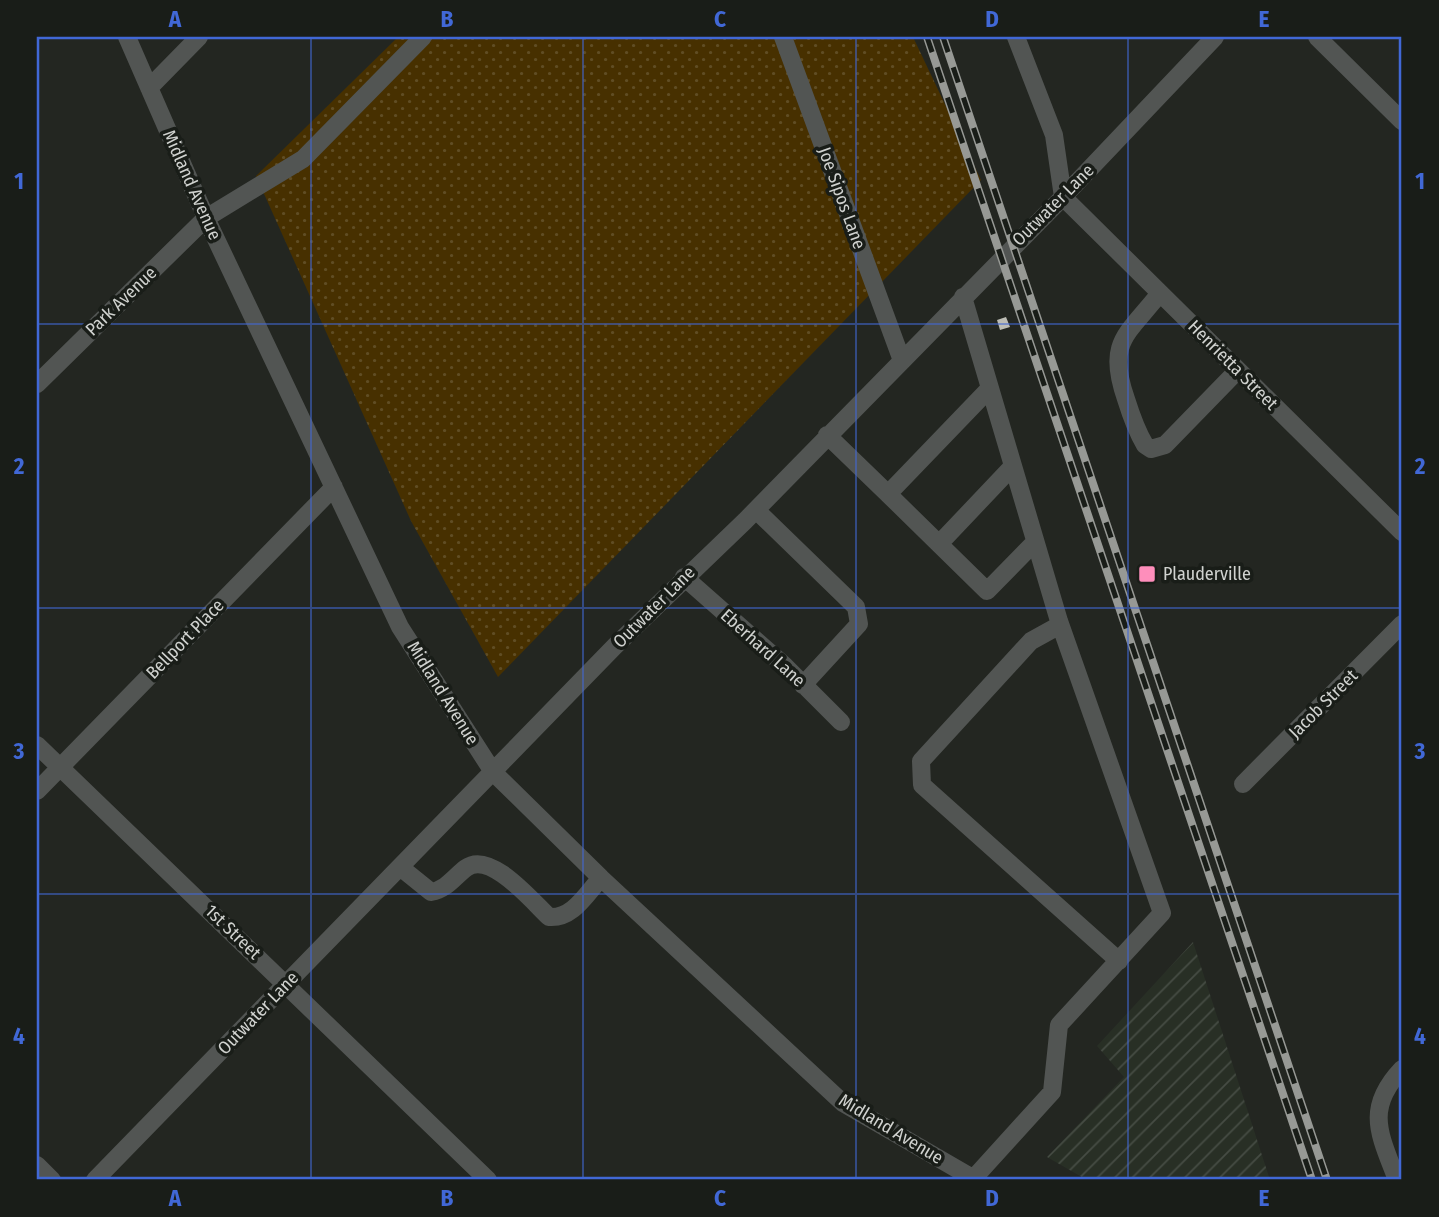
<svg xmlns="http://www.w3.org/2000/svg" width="1439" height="1217" font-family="'Fira Sans Condensed',sans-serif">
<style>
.industrial{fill:url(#industrial-furrows)}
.park{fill:url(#park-dots)}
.building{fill:#bdbdb5}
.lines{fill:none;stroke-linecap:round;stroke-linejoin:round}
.minor{stroke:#525553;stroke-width:18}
.rail-casing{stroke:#979995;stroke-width:8}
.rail{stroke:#191d18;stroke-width:5;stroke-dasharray:16;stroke-linecap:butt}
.grid{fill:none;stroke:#4168d6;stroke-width:2;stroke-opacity:0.55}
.poi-dot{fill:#fe8ebb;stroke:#191d18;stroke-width:2.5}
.labels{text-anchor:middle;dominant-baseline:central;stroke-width:7;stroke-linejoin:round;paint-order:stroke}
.street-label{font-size:18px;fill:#d0d2cf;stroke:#191d18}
.poi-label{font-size:18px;fill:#d0d2cf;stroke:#191d18;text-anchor:start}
.neatline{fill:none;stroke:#4168d6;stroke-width:2.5}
.grid-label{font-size:23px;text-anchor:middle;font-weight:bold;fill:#4168d6}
</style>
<defs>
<pattern id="industrial-furrows" width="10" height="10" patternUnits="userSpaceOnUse" patternTransform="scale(1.75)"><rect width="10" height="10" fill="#282f25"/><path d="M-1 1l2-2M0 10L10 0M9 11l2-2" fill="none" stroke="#464c44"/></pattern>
<pattern id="park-dots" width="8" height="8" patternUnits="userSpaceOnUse" patternTransform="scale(1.75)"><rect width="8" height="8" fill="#473000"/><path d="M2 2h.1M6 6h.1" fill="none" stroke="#604d24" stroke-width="1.8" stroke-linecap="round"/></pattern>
</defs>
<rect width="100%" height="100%" fill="#232621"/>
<path class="industrial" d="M1193 942 1270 1180H1087L1047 1157 1124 1077 1097 1046Z"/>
<path class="park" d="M398 37H913L981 180 498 677 411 521 256 176Z"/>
<path class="building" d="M1006 317 1010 327 1000 330 997 320Z"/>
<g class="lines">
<path class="minor" d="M127 37 206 218 400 627 493 772 601 878 843 1103 976 1180
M783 37 901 358
M1016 37 1054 135 1063 197 1402 532
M1317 37 1402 121
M149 88 199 37
M1160 293C1127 335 1106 342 1126 399 1131 415 1136 430 1145 445L1151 449 1165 445 1238 370
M963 297 1059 621 1162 913 1059 1025 1052 1092 973 1179
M37 384 206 218 303 159 423 37
M990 388 888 494 987 591 1035 542
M827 435 888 494
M756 510 856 607 859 624 803 685
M939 544 1013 466
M684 577 785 666 841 722
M1060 625 1031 641 921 761 922 785 1119 961
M37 745 488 1180
M1243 784 1402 624
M37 791 334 487
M400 867 431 892C447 889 453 878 466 868 490 850 532 901 549 917 573 919 586 894 601 878
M37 1165 52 1180
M95 1180 615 646 745 521 1063 197 1215 37
M1397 1180C1380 1135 1364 1109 1402 1069"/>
<defs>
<path id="rail" d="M927 37 1312 1180
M943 37 1327 1180"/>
</defs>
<use href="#rail" class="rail-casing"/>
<use href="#rail" class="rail"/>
</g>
<path class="grid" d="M311 37V1180M583 37V1180M856 37V1180M1128 37V1180M37 324H1402M37 608H1402M37 894H1402"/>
<rect class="poi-dot" x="1138" y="565" width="18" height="18" rx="3.5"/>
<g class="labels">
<g class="street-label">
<text transform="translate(192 185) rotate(66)">Midland Avenue</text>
<text transform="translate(842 198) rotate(70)">Joe Sipos Lane</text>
<text transform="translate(1053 205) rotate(-45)">Outwater Lane</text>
<text transform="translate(121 301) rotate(-44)">Park Avenue</text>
<text transform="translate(1233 365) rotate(45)">Henrietta Street</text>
<text transform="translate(654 607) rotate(-45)">Outwater Lane</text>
<text transform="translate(185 639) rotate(-46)">Bellport Place</text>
<text transform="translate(763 648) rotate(42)">Eberhard Lane</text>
<text transform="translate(443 693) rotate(58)">Midland Avenue</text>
<text transform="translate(1323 704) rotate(-45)">Jacob Street</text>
<text transform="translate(233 932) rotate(44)">1st Street</text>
<text transform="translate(258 1013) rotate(-46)">Outwater Lane</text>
<text transform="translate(891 1129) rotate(31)">Midland Avenue</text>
</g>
<g class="poi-label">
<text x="1163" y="574">Plauderville</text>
</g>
</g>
<rect width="1439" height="1217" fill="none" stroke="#191d18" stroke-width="77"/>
<rect x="38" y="38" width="1362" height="1140" class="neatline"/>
<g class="grid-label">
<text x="175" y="27">A</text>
<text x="447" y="27">B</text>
<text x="720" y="27">C</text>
<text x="992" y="27">D</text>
<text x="1264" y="27">E</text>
<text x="19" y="189">1</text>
<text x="1420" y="189">1</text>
<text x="19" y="474">2</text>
<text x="1420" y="474">2</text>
<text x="19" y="759">3</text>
<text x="1420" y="759">3</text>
<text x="19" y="1044">4</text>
<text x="1420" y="1044">4</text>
<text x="175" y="1206">A</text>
<text x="447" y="1206">B</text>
<text x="720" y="1206">C</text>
<text x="992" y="1206">D</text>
<text x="1264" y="1206">E</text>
</g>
</svg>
